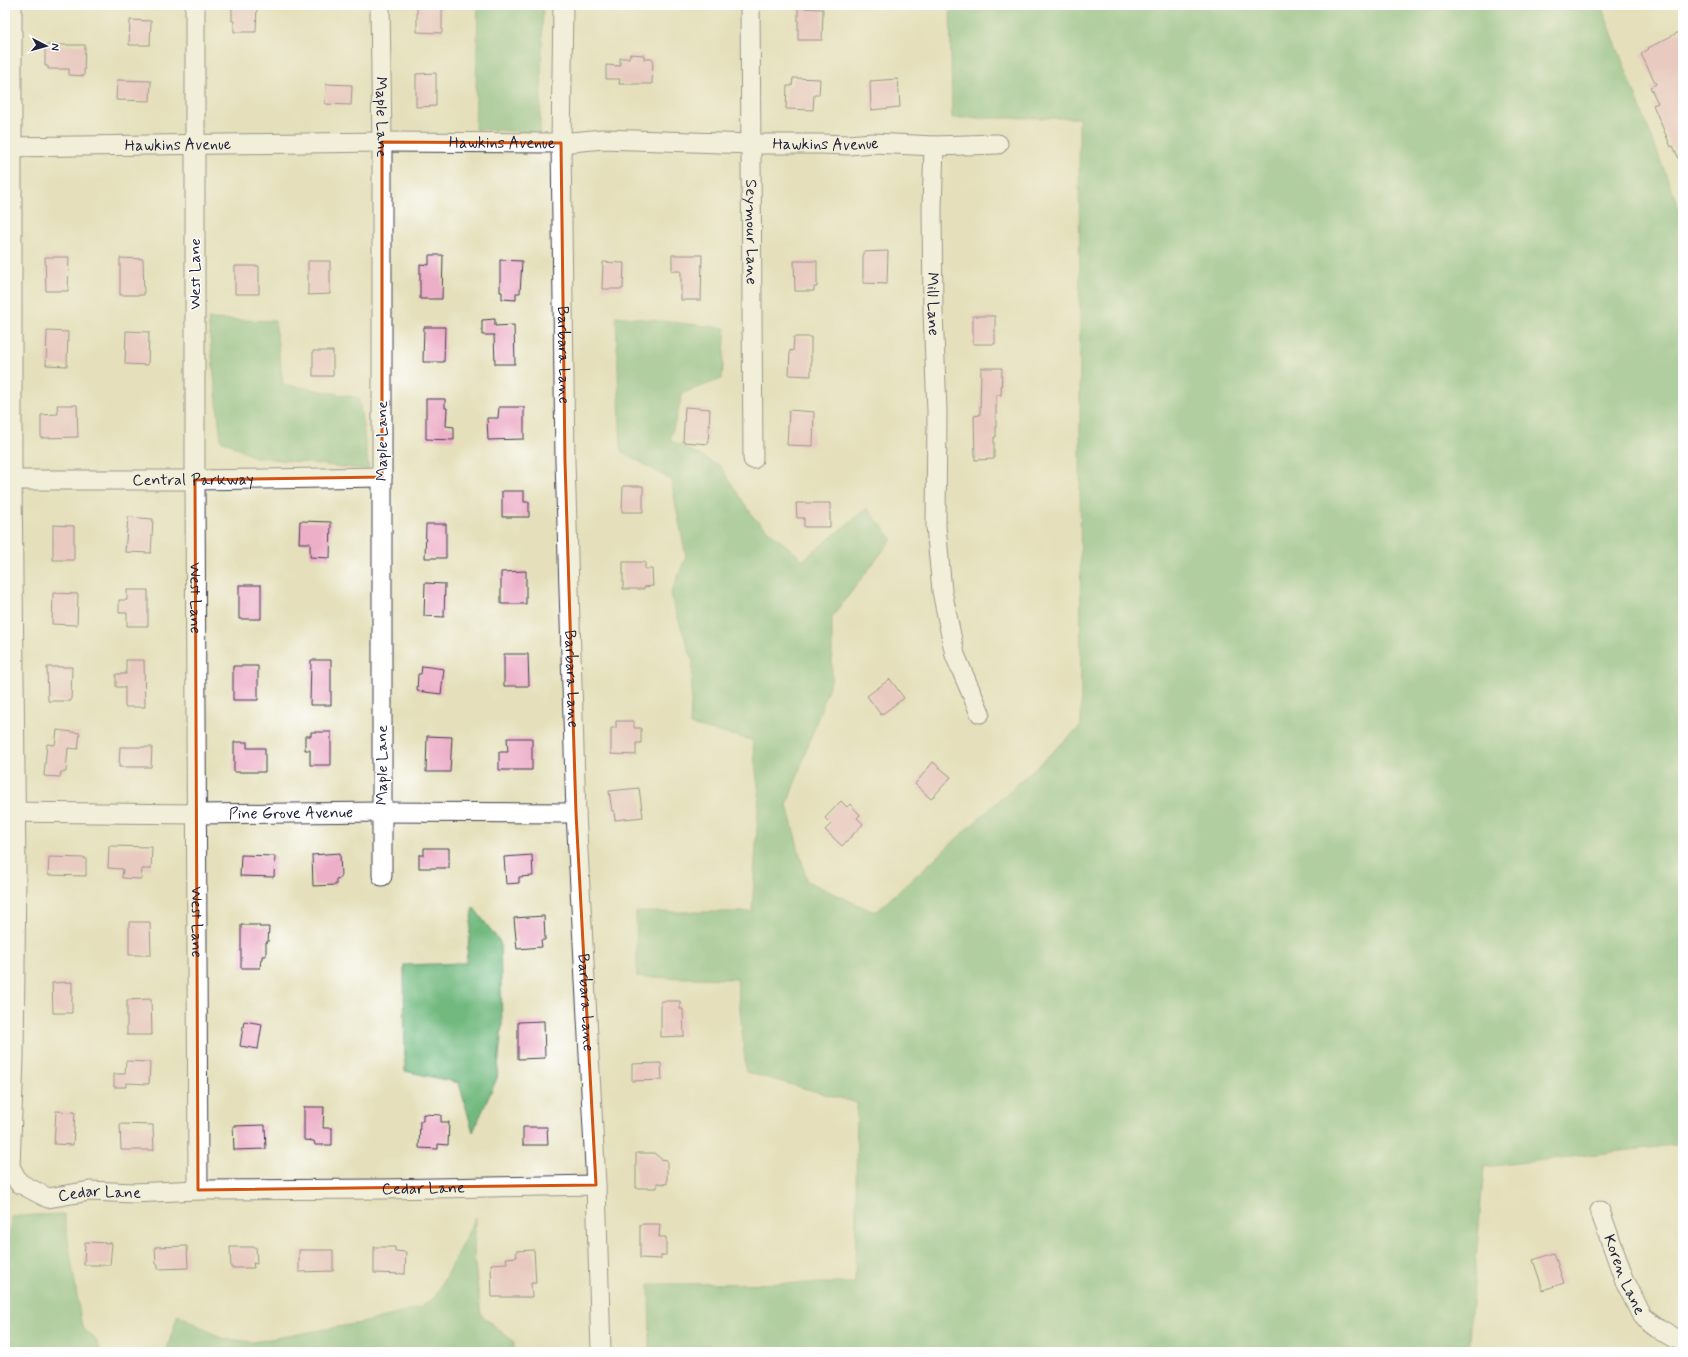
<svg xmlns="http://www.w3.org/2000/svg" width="1688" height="1357" font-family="Mynerve,sans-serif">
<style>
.forest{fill:#72b97f;stroke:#4a6e5d}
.building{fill:#edafc7}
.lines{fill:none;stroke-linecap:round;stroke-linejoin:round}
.minor-casing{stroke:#3f3e4e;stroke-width:21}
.minor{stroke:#fff;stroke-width:19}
.marked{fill:none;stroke:#d45411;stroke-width:3;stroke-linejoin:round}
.labels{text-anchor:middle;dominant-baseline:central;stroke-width:3;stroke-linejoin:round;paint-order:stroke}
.street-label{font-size:16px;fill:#22223b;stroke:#fff}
</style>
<rect width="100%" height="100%" fill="#fff"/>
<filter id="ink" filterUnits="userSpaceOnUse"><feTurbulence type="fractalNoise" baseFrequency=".025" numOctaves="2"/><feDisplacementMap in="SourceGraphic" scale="8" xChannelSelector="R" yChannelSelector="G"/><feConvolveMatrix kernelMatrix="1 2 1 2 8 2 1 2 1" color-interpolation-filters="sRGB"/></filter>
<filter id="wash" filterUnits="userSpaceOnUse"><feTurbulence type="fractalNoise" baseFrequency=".012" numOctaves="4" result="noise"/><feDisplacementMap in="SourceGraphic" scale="16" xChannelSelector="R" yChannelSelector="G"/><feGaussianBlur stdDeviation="0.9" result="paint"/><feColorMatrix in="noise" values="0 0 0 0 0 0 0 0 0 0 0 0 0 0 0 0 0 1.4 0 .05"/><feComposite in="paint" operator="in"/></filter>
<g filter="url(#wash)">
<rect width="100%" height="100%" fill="#e5e0bb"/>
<path class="forest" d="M478 5H543L540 133 475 129Z
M950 5H1601L1683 219V1144L1484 1167 1468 1352H650L649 1284 855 1283 857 1103 746 1072 737 979 637 977 636 912H752L759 794 752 740 690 725 693 662 670 595 686 557 671 480 621 451 616 316 726 328 722 379 683 393 670 440 720 466 754 518 803 560 867 508 892 539 832 617V678L787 805 807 881 872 911H877L1081 726 1079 118H952Z
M208 319 275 321 283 384 359 398 369 470 254 457 221 440Z
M473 907 500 942 502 1026 497 1078 473 1132 459 1083 405 1071 404 965 466 963Z
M64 1214 82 1327 96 1340 101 1352H5V1287L11 1216Z
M476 1217 474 1255 481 1315 514 1342V1352H166L178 1314 221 1338 253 1342 366 1322 419 1308 435 1297Z"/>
<g id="blocks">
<path class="building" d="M235 5H257L256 32H234V21H232V6H235Z
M417 5H442V33L417 32Z
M798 8 823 9 822 40H798Z
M130 20 151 21 150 45H129Z
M1683 30V167L1673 146 1671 147 1653 105 1658 103 1650 87 1656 84 1641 54 1649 49 1648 48Z
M45 45H85L84 76 69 75V69H48V66H45Z
M630 54 644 55V59H653L652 84H619L620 79H606V65L620 66V58H629Z
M436 73V106L416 107V74Z
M793 78 820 79 819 95H814L813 110 786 109 787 86H792Z
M898 79 900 107 871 110 870 81Z
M117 80 151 81 150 101 116 100Z
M326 84 352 85 351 105 325 104Z
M888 251 887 284 863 283V252Z
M429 255H443L442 299H420V264L429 265Z
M672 255H702L701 300H681V271H672Z
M45 257H69L68 291H46Z
M120 258 143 259 144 295H120Z
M500 260 522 261 520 293H516V300L502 299V292H500Z
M308 261H330V294L308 295Z
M794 261H817V287H814V291H795Z
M603 262 624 263 623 289H602Z
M235 266H259V294H235Z
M973 316H995V344H973Z
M495 319V326L514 325 515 364H495L494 335H482V320Z
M424 327H445L444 362H423Z
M47 331 68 332 67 366 46 365Z
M126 331 149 332 148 365 125 364Z
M794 337H811V376L789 375 790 350 793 351Z
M313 351H333V376H313Z
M981 368H1002L1001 395H996V437H994V459L975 460 974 416 980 415Z
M426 399H445V408H447L446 426 454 427V440L426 439Z
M57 405H77L78 437 41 438V415L58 414Z
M499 407H524V439L488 440 487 418H498Z
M685 407 710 409 708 444 683 442Z
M789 410 814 412 813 446 787 445Z
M623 486H643V512H622Z
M502 491H524V502H529V517H502Z
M796 503H830V527H804V518H797Z
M128 517 153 519 151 553 125 552Z
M300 521 331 522 330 558 310 557V543H299Z
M426 524H446V558H425Z
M53 525 74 526V560H53Z
M623 562H645V569H652L653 586 644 587V589H623Z
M526 571V604H501V572Z
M425 583 445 584 444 617 424 616Z
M239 585H261V619H239Z
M127 590H148V626H127V613H119V600H127Z
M53 593 78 594 77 625 52 624Z
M504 654H528L529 686H504Z
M126 660H144L145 707H125V687H116V674H126Z
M311 660H331V705H310Z
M233 666H258V700H233Z
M422 666 444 669 441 694 417 691 418 674H421Z
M47 667H72L71 701H48Z
M890 679 904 698 881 715 867 696Z
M616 721H634V728H641V743H636V755L611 754V728H616Z
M57 730 80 733 78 749 68 748 66 772H61L60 777 44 776 47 744 55 745Z
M311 732H331V765H310V750H305V736H311Z
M427 736 452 737 450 772H426Z
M507 738H532V770H499V752H508Z
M234 742H247V748H265V772H234Z
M120 747H152L151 767H119Z
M933 762 951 777 931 799 915 784Z
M639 788 643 817 615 820 614 811H612L609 791Z
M841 801 847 807 850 804 860 815 857 818 863 824 842 846 825 830 831 824 825 818Z
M109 846 152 847 151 869H142L141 879 122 878 123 869 108 868Z
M424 848H449V868H419V855H424Z
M340 853 341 878 336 879V885L313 886 312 855Z
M241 855 275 856 274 877 240 876Z
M532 855 533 876 519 877V883L506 884 504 857Z
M49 857 86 858V876L48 875Z
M544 916 545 940H541L542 947 517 949 514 918Z
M129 922H150L151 955H129Z
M241 925H259V927H269L268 942H266V956H262V959H261L260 968H241Z
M72 982V1013H53L52 983Z
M151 999 152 1035H127V1000Z
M661 1001H680V1009H683L684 1036 661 1037Z
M244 1021 262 1024 258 1049 240 1046Z
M544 1021 545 1058 518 1059V1022Z
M126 1061 150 1062 149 1084 126 1083V1087H114V1074H125Z
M661 1063 662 1080 632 1081V1064Z
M304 1107H324L323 1128H332V1145H315L314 1141 304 1140Z
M56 1111 75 1112 73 1145 54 1144Z
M423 1114 441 1115V1122H449L448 1145 438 1144V1149L419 1148 420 1121H423Z
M120 1124 153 1125 154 1150H121Z
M265 1125 266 1149 234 1150 233 1126Z
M523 1127H547L548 1145H523Z
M636 1153H654L661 1159 667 1160V1184L657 1183V1188H636Z
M640 1224H660L659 1237H666V1255H661V1259L640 1258Z
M85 1242 112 1243 110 1265H84Z
M187 1246 188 1268 158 1269V1264H156L155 1247Z
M230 1247H256L257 1264 253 1263 254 1268H231Z
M374 1247H395V1251L406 1252 405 1274 374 1273Z
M299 1250H333V1271L299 1272Z
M534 1250 536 1283H531L532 1297H492L491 1264 507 1263 506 1258 517 1257 516 1251Z
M1554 1253 1564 1283 1543 1290 1533 1260Z"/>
</g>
</g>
<g filter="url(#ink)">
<use href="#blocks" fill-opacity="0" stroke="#3f3e4e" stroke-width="1"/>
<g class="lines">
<defs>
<g id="minor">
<path id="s1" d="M12 5V480L16 870 14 1058 10 1167 19 1183 48 1198 90 1191 133 1193 198 1190 385 1189 596 1185"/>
<path id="s2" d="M195 5V480L198 1190"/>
<path id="s3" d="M380 5 382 142V876"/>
<path id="s4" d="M563 5 561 143 565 461 576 813 596 1185 601 1352"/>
<path id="s5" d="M750 5 753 459"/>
<path id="s6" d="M934 146 932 209 933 311 937 411 936 526 942 591 955 655 980 713"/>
<path id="s7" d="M5 147 382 142 561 143 603 139 751 144H821L848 145 873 143 934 146 998 144"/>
<path id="s8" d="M5 480H195L382 477"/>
<path id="s9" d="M5 812 197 814 381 812 576 813"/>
<path id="s10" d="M1600 1211 1625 1281 1642 1316 1658 1328 1673 1337 1683 1340"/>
</g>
</defs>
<use href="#minor" class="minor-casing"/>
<use href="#minor" class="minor"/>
</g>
</g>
<path d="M0 0H1688V1357H0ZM382 142 561 143 565 461 576 813 596 1185 198 1190 195 480 382 477Z" fill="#e5e0bb" fill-opacity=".55" fill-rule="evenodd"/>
<path class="marked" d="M382 142 561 143 565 461 576 813 596 1185 198 1190 195 480 382 477Z"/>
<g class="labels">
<g class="street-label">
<text stroke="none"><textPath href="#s3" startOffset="112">Maple Lane</textPath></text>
<text stroke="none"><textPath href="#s7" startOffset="497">Hawkins Avenue</textPath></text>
<text stroke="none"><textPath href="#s7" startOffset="173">Hawkins Avenue</textPath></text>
<text stroke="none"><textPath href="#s7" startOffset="821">Hawkins Avenue</textPath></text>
<text stroke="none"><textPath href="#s5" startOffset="227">Seymour Lane</textPath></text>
<text transform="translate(195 274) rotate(-90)">West Lane</text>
<text stroke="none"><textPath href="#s6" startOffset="158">Mill Lane</textPath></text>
<text stroke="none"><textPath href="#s4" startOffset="350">Barbara Lane</textPath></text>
<text transform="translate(382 441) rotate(-90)">Maple Lane</text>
<text stroke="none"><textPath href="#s8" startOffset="188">Central Parkway</textPath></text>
<text stroke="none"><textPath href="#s2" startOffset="593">West Lane</textPath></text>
<text stroke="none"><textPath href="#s4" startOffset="674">Barbara Lane</textPath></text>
<text transform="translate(382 765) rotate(-90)">Maple Lane</text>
<text stroke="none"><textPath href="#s9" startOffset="286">Pine Grove Avenue</textPath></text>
<text stroke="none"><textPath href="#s2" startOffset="917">West Lane</textPath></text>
<text stroke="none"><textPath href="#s4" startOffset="998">Barbara Lane</textPath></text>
<text stroke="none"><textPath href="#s1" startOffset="1589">Cedar Lane</textPath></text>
<text stroke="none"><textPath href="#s1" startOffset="1265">Cedar Lane</textPath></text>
<text stroke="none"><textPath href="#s10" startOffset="68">Koren Lane</textPath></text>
</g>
</g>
<rect width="1688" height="1357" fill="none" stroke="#fff" stroke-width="20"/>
<g transform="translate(46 46) rotate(96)" stroke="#ffffff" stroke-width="3" paint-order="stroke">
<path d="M0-3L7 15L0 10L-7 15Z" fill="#22223b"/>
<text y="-6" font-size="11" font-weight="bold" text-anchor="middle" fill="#22223b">N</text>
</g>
</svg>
